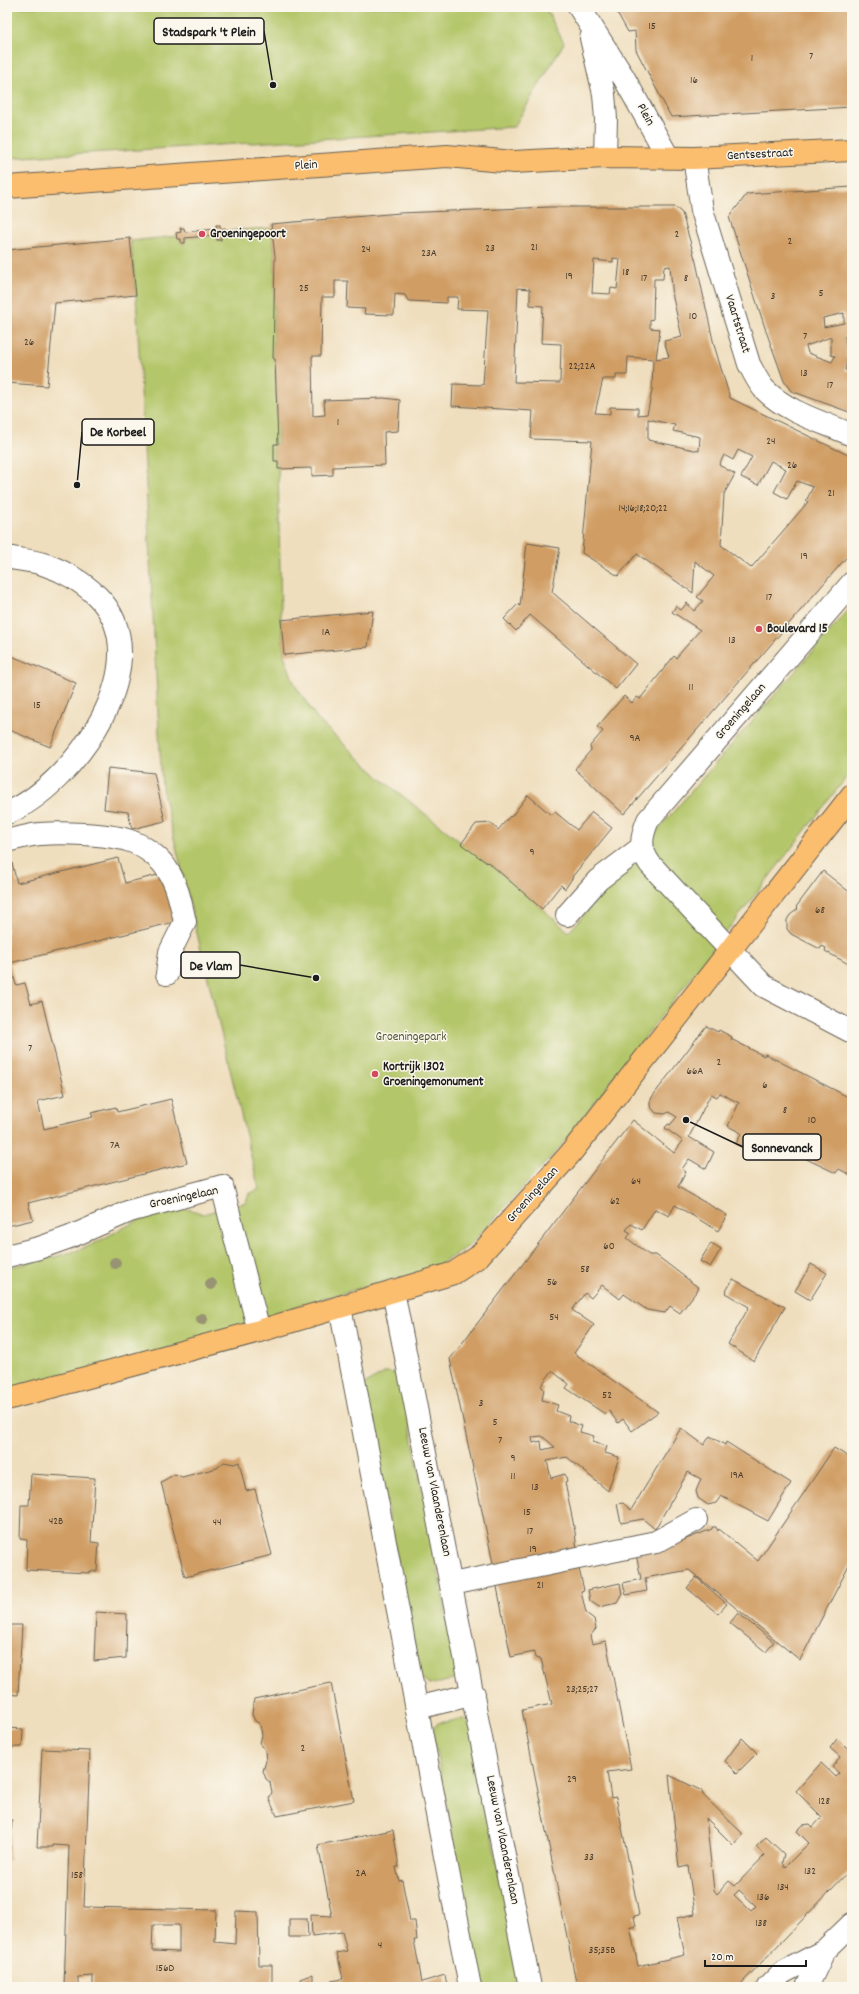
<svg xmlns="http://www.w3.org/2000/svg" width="859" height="1994" font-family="Dekko,sans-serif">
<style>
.green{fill:#b3c669;stroke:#687142}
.building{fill:#d09e65;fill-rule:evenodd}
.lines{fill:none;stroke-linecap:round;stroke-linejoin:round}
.minor-casing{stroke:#666054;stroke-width:24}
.major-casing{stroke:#666054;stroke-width:24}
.minor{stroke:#fff;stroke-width:22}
.major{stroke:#fbbd6e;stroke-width:22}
.tree{fill:#989473}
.poi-dot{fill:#d1495b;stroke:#fbf7ec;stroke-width:1.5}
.labels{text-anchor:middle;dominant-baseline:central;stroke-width:3;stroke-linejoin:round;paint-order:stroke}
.number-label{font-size:11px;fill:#493c2e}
.street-label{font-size:13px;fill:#1c1c1c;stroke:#fbf7ec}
.poi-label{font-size:13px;font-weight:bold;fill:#1c1c1c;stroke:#fbf7ec;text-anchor:start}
.park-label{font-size:13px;fill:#515837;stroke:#fbf7ec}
.leader{fill:none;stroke:#1c1c1c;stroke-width:1.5}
.callout-dot{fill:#1c1c1c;stroke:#fbf7ec;stroke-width:1.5}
.callout{fill:#fbf7ec;stroke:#1c1c1c;stroke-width:1.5}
.callout-label{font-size:14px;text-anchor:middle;font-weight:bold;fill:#1c1c1c}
</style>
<rect width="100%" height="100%" fill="#fbf7ec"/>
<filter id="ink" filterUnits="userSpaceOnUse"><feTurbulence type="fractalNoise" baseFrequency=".025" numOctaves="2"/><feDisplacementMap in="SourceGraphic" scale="8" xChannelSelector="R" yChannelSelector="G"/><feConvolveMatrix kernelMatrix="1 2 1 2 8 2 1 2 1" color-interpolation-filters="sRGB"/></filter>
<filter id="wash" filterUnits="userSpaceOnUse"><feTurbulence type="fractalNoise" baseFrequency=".012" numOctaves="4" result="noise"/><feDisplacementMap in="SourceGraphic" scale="16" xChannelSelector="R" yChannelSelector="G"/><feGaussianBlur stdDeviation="0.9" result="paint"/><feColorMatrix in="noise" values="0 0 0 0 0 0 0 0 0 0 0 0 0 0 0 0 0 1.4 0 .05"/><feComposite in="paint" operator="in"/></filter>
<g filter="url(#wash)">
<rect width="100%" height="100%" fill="#efdebd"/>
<path class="green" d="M7 7H545L564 43 514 127 7 158Z
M271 228 275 256 273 359H275L278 444H274V461H278L281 620 284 655 295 685 318 720 380 778 487 863 488 862 569 932 852 606V770L560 1147 470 1245 439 1265 421 1272 318 1300 191 1342 7 1393V1268C32 1261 60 1257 84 1248 119 1234 164 1195 203 1214L246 1202 249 1194 259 1189 162 789 136 295 131 241 177 236 181 239V243H185V238L217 235V240H221V235L225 234V231Z
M386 1372 394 1373 401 1378 458 1675 453 1680 429 1685 421 1678 363 1385Z
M464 1719 471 1726 520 1987H482L432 1730 438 1723Z"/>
<g id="blocks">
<path class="building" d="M614 7H852V107L671 117 636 50 635 31 628 32Z
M852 187V352H850L851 340 848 336H845L847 361 845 370 852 372V413L791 391 784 381 766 331 729 217 747 194ZM844 313V323L824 327 823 318ZM831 337V355L835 356 832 362 808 353 806 346Z
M550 207H675L682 213 696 262 714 345 730 398 852 457V551L624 814 575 769 591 750 590 746 603 731 597 727 624 696 632 703 637 697 640 699 674 656 676 658 700 630 672 612 676 606 681 610 687 603 694 611 703 601 697 597 714 576 695 561 693 593 637 554 618 576 582 553 592 441 531 439 533 411 452 406 453 384 483 385 488 310 457 309 458 297H447V303L410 301 407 299 405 295 395 294 394 315 364 314 365 309 347 308 348 281H335V297H322L321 356H312L313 416 325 415 324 400 384 398 400 400 398 431 384 432 385 465 333 467V475L312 476V468L278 469V461H274V444H278L275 359H273L275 256 271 224 400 213ZM613 258 620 259 617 289 611 288 610 294 592 293 594 260 613 262ZM670 266 673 298 682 337 664 341 669 357 656 359 660 329 650 328V320L653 319 654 279H663L664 267ZM518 288 530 289V305L543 306 541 343 561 344 560 383 514 382ZM628 357 653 359 652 391 647 414 638 415V408L610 407V414L595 413 603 379H616V375H627ZM648 419 675 425 673 431 700 437 699 451 648 440ZM738 450 752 457 741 477 758 485 771 461 786 469 774 492 787 499 797 481 813 487 806 501 808 502 751 568 721 545 724 494 735 474 719 465 724 455 733 460Z
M216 225H220L221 229 225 228V234L221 235V240H217V235L185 238V243H181V239H177L176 233 181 232 180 228H184L185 232 216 229Z
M130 238 136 295 55 303 47 386 7 383V250Z
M527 543 560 548 552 592 636 664 616 689 530 615 516 631 504 619 518 604 520 606Z
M373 611 368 647 284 655 281 620Z
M7 654 76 683 50 747 7 729Z
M108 768 154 773 165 821 132 829 128 812 104 809Z
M528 795 551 815 555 812 577 830 592 812 612 828 572 877H573L565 889 561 885 542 909 488 862 487 863 461 844 476 824 491 823 498 830 510 816 511 817Z
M118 858 125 883 166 873 178 921 10 963 16 985 25 983 31 1004 42 1001 65 1095 38 1101 44 1129 93 1117 91 1113 116 1107 117 1112 171 1099 187 1163 28 1203 33 1220 7 1226V865L12 863 17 883Z
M823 871 852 894V966L825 951 826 948 822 946 820 949 791 934 787 929V920L790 915 798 909 796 907Z
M706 1026 718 1032 719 1030 732 1037 731 1039 764 1056 765 1054 852 1099V1176L839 1169 836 1173 783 1148 779 1155 753 1140 748 1149 736 1144 741 1133 728 1126 739 1103 720 1093 717 1097 711 1094 689 1137 714 1152 706 1169 689 1159 682 1169 686 1172 678 1187 727 1215 718 1231 675 1205 669 1216 655 1209 642 1230 631 1224 626 1230 631 1233 627 1238 649 1255H656L699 1288 680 1313 670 1306 665 1313 647 1310 624 1294 620 1299 602 1285 591 1298 585 1293 572 1310 594 1325 574 1353 658 1412 632 1431 623 1419 618 1423 609 1411 605 1414 566 1388 569 1384 552 1371 541 1386 544 1389 542 1400 558 1405 556 1411 569 1416 568 1421 582 1426 580 1432 594 1436 592 1442 607 1446 605 1453 619 1457 608 1491 567 1457 547 1461 551 1478 565 1474 567 1481 565 1482 575 1532 577 1551 494 1568 450 1359 633 1120 674 1153 683 1141 665 1128 668 1124 670 1125 677 1117 669 1112 665 1114 656 1113 650 1106V1102L652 1097ZM542 1436 555 1447 542 1450 541 1441 533 1443 532 1437Z
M711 1243 721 1249 710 1267 700 1261Z
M811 1264 827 1273 810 1300 795 1291Z
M733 1279 785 1307 754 1361 728 1344 749 1307 725 1293Z
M681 1428 704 1445 710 1436 725 1445 726 1442 791 1483 768 1521 721 1496 716 1503 708 1505 698 1498 696 1491 701 1479 688 1472 655 1529 643 1519 621 1523 617 1504 623 1503 631 1510Z
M834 1448 852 1459V1560L800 1660 689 1570 645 1578 647 1591 626 1595 623 1583 641 1579 636 1554 663 1548 712 1529V1527H716L718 1531 719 1529 758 1561Z
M224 1462 234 1464 239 1462 246 1491 255 1489 272 1555 185 1577 161 1482 175 1474 182 1477 217 1468Z
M31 1474 95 1478 91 1542 99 1543 97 1571H89V1573L26 1570 27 1540 20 1539 21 1505H29Z
M578 1565 584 1590 581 1591 586 1613 594 1619 596 1629 590 1636 592 1644 606 1641 631 1769 607 1772 611 1798 616 1797 639 1915 634 1916 636 1927H630L638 1966 685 1955 677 1918 695 1914 688 1866 679 1868 669 1775 702 1791 703 1795 743 1834 733 1845 706 1818 714 1890 717 1894 729 1881 735 1886 765 1855 756 1847 766 1837 784 1854 782 1863 785 1867 809 1843 797 1831 803 1825 810 1824 813 1827 822 1817 796 1791 821 1763 836 1777 839 1773 832 1767 840 1757 830 1748 837 1739 852 1752V1868L738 1987H577L522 1710 552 1704 541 1659 535 1658 534 1652 511 1657 496 1582ZM739 1890 756 1906 751 1911 734 1895Z
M696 1577 727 1604 718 1614 687 1588Z
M620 1583 622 1594 617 1603 599 1607 590 1601 588 1590Z
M96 1612 127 1614 126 1658 94 1661Z
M738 1613 774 1642 766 1652 730 1623Z
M7 1625H22L18 1695 7 1694Z
M331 1683 354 1801 277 1816 269 1799 272 1792 270 1782 266 1779 263 1771 266 1761 265 1750 260 1743 262 1735 260 1724 255 1721 252 1714 254 1699Z
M7 1728 23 1729 22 1747H7Z
M742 1738 757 1753 737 1773 725 1761Z
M42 1749 90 1751 84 1907 216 1910 215 1942 235 1944 236 1911 258 1912 259 1965H272V1987H93V1976L78 1977V1987H64L69 1846 53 1845V1847H37ZM153 1925H179V1952L152 1951Z
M7 1820H12L9 1861H7Z
M393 1830 399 1867H396L399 1881 402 1880 410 1921H415L417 1940H414L422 1982 445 1975 447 1987H332L331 1981 343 1979 337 1953 347 1951 342 1932 312 1936 311 1915 332 1916 318 1845Z
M289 1919H307L308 1937H289Z
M313 1974V1987H300V1979Z"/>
</g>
</g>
<g filter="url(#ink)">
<use href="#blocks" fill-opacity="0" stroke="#666054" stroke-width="1"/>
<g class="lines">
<defs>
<path id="minor" d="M579 7 624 78 668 157
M591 38 604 94 606 119 605 157
M694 158 702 210 749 364C754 373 758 383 765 390 788 413 823 422 852 435
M7 557C19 560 31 560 43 564 62 570 83 582 97 596 163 661 73 786 7 813
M852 583 648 820C641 837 639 848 650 864L764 986 852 1032
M7 841C18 838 29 835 40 834 61 832 107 834 127 840 142 844 161 858 168 871 178 886 181 905 185 922L170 952 167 974
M567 915 598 880 642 847
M7 1256 39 1248 70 1237 130 1211 222 1186 259 1331
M393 1291 530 1987
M340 1307 470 1987
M452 1584 656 1542 696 1520
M417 1708 474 1694
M768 1987 782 1973 824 1951 852 1924
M807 1987 824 1951"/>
<path id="major" d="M7 187 447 156 514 162 605 157 694 158 852 150
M7 1399 259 1331 454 1273 478 1257 570 1154 852 795"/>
</defs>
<use href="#minor" class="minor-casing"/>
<use href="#major" class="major-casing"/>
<use href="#minor" class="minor"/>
<use href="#major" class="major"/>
</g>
<g class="tree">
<circle cx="115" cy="1263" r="6"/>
<circle cx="211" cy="1284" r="6"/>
<circle cx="202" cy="1319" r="6"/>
</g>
</g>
<g class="poi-dot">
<circle cx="202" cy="234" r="4"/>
<circle cx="759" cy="629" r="4"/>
<circle cx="375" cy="1074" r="4"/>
</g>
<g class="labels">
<g class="number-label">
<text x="652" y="27">15</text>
<text x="811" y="57">7</text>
<text x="752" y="59">1</text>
<text x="694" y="81">16</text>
<text x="677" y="235">2</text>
<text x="790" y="242">2</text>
<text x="534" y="248">21</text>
<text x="490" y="249">23</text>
<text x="366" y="250">24</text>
<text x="429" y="254">23A</text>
<text x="626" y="273">18</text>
<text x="569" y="277">19</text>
<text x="644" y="279">17</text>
<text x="686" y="279">8</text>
<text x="304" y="289">25</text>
<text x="821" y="294">5</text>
<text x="773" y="297">3</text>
<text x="693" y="317">10</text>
<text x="805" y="337">7</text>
<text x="29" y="343">26</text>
<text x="582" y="367">22;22A</text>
<text x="804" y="374">13</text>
<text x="830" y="386">17</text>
<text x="338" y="423">1</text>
<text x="771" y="442">24</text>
<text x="792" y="466">26</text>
<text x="831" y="494">21</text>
<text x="643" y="509">14;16;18;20;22</text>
<text x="804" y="557">19</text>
<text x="769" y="598">17</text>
<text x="326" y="633">1A</text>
<text x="732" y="641">13</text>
<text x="691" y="688">11</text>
<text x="37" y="706">15</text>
<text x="635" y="739">9A</text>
<text x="532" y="853">9</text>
<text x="820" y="911">68</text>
<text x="30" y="1049">7</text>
<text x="719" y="1063">2</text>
<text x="695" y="1072">66A</text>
<text x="765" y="1086">6</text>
<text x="785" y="1111">8</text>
<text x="812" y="1121">10</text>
<text x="115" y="1146">7A</text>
<text x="636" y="1182">64</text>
<text x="615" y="1202">62</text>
<text x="609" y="1247">60</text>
<text x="585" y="1270">58</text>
<text x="552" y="1283">56</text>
<text x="554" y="1318">54</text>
<text x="607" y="1396">52</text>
<text x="481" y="1404">3</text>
<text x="495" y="1423">5</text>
<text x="500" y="1441">7</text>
<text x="513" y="1459">9</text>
<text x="737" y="1476">19A</text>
<text x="513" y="1477">11</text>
<text x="535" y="1488">13</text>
<text x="527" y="1513">15</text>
<text x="56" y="1522">42B</text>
<text x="217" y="1523">44</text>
<text x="530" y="1532">17</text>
<text x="533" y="1550">19</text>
<text x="540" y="1586">21</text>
<text x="582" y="1690">23;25;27</text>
<text x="303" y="1749">2</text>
<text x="572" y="1780">29</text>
<text x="824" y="1802">128</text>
<text x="589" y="1858">33</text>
<text x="810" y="1872">132</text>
<text x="361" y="1874">2A</text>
<text x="77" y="1876">158</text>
<text x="783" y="1888">134</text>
<text x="763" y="1898">136</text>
<text x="761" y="1924">138</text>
<text x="380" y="1946">4</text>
<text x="602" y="1951">35;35B</text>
<text x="165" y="1969">156D</text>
</g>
<g class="street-label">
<text transform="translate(645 115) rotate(61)">Plein</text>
<text transform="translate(760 155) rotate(-3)">Gentsestraat</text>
<text transform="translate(306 166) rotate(-4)">Plein</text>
<text transform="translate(737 324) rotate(73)">Vaartstraat</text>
<text transform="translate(741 712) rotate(-49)">Groeningelaan</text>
<text transform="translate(533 1195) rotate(-48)">Groeningelaan</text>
<text transform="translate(184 1198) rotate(-12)">Groeningelaan</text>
<text transform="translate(434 1492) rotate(79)">Leeuw van Vlaanderenlaan</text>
<text transform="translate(502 1840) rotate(79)">Leeuw van Vlaanderenlaan</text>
</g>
<g class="poi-label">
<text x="210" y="234">Groeningepoort</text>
<text x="767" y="629">Boulevard 15</text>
<text x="383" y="1067">Kortrijk 1302<tspan x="383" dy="15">Groeningemonument</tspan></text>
</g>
<g class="park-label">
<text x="411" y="1037">Groeningepark</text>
</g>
</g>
<path class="leader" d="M273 85L264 31M77 485L82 432M316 978L240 965M686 1120L743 1147"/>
<g class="callout-dot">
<circle cx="273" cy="85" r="4"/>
<circle cx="77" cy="485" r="4"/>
<circle cx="316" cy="978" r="4"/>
<circle cx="686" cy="1120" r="4"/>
</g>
<g class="callout">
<rect x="154" y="18" width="110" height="26" rx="4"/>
<rect x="82" y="419" width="72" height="26" rx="4"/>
<rect x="181" y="952" width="59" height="26" rx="4"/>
<rect x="743" y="1134" width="78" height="26" rx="4"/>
</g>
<g class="callout-label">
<text x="209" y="36">Stadspark 't Plein</text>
<text x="118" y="436">De Korbeel</text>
<text x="211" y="970">De Vlam</text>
<text x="782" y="1152">Sonnevanck</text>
</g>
<rect width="859" height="1994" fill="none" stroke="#fbf7ec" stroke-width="24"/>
<path d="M705 1960v6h101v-6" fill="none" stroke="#1c1c1c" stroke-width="2"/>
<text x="711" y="1960" font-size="12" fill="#1c1c1c" stroke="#fbf7ec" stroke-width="3" paint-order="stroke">20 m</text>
</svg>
